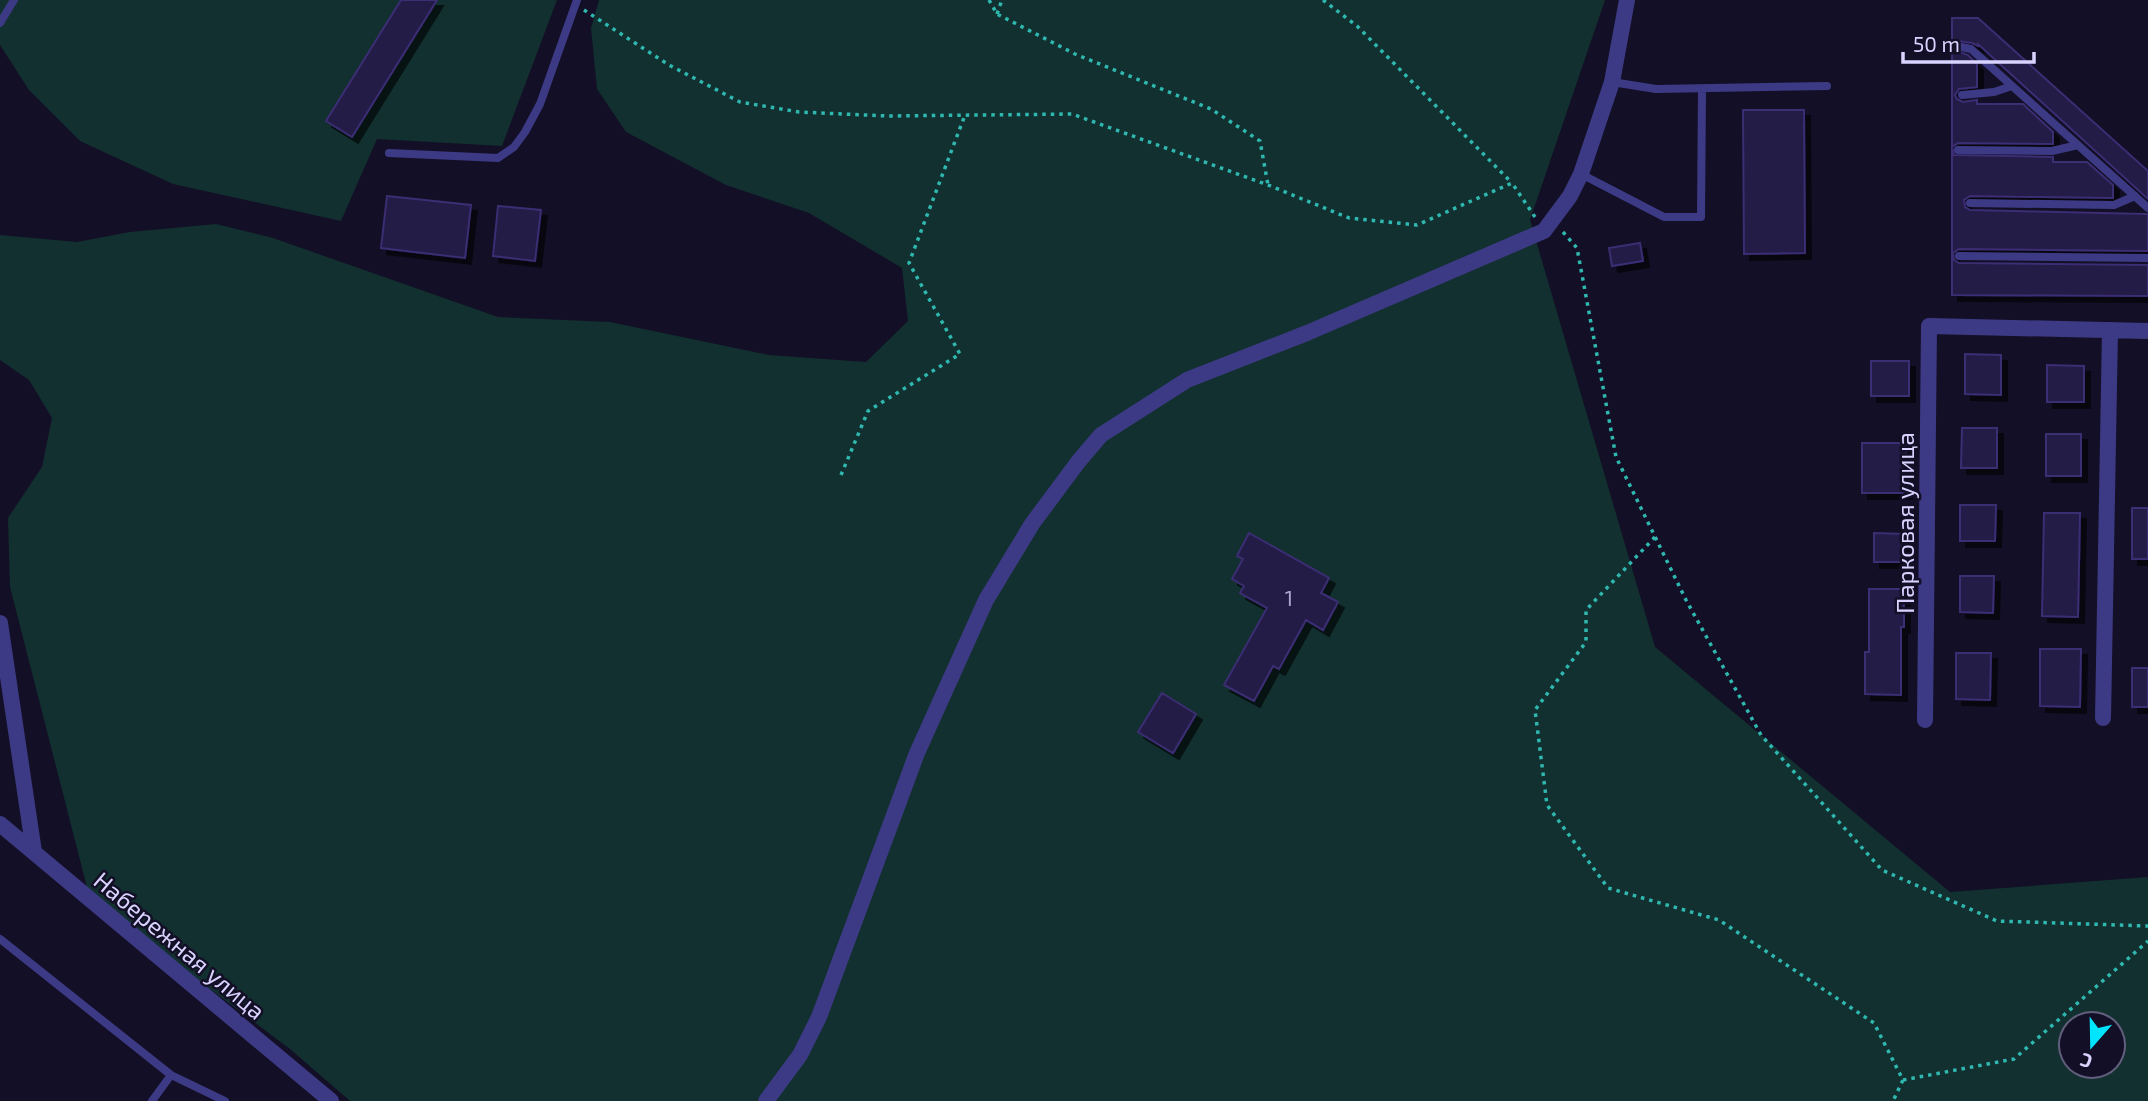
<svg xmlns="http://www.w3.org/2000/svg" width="2148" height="1101" font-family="'Exo 2',sans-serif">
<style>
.green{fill:#12302f;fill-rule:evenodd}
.building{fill:#241b47;stroke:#3b2d73;stroke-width:2;filter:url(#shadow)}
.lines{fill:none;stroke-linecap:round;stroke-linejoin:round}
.path{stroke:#2fb8b0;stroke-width:3.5;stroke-dasharray:3.5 5;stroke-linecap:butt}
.lane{stroke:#3d3a85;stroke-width:8}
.street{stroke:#3d3a85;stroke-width:16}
.labels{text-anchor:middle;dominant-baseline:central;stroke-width:5;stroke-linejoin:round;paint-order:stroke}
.number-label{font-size:21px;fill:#aca6d1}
.street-label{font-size:24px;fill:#d9d4ff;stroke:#130f26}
</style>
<defs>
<filter id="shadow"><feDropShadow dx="6" dy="6" stdDeviation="0" flood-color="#0009"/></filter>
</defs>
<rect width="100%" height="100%" fill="#130f26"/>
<path class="green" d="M0 0H557L502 146 377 139 341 221 173 184 80 141 29 90 0 45Z
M599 0H1605L1530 220 1655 647 1950 892 2148 877V1101H350L290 1049 90 899 10 587 8 518 42 467 52 418 29 380 0 360V235L77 242 130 232 216 224 273 238 498 317 610 322 769 355 866 362 908 321 902 268 809 213 726 185 626 132 597 89 591 28ZM2071 1024H2113V1066H2071Z"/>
<path class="building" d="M401 0H437L352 137 326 121Z
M1952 18H1978L2148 171V199L1978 44V46L1972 43 1958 41 1955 45 1956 51 1968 55 1977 64V87L1959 89 1955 95 1957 99 1963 102 1977 100V104H2023L2053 132V144L1958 143 1952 147 1954 155 2053 157V162H2087L2113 185V198L1970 196 1964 200 1965 207 1970 210 2145 214H2148V251L1959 249 1953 253 1954 260 1959 263 2148 265V296L1952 295Z
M1743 110H1804L1805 253 1744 254Z
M387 196 471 205 465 258 381 248Z
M498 206 541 210 535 261 493 256Z
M1640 243 1643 261 1612 266 1609 248Z
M1965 354 2001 355V395L1965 394Z
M1871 361H1909V396H1871Z
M2047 365 2084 366V402H2047Z
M1962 428H1997V468H1961Z
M2046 434H2081V476H2046Z
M1862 443H1906V493H1862Z
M1960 505H1996L1995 541H1960Z
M2132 508H2148V559H2132Z
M2044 513H2080L2078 617 2042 616Z
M1249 533 1329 578 1321 593 1338 602 1323 630 1306 620 1279 669 1273 666 1254 701 1224 685 1267 608 1240 593 1244 586 1232 579 1243 559 1237 556Z
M1874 533 1905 534 1904 562H1874Z
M1960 576H1994L1993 613 1960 612Z
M1869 589H1904V627H1901V695L1865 694V652H1869Z
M2040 649H2081L2080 707 2040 706Z
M1956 653H1991L1990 700 1956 699Z
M2132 668H2148V707H2132Z
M1162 693 1196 714 1173 753 1138 732Z"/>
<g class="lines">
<path class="path" d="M989 0 997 14 1075 54 1211 109 1260 141 1268 185
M1323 0 1357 26 1512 183
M584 10 669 65 740 102 799 112 888 116 1072 114 1268 185 1349 218 1417 225 1512 183 1535 217
M997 14 1002 0
M1563 232 1577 248 1616 457 1686 600 1761 735 1882 870 1997 921 2148 926
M841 475 868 411 960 354 909 263 965 115
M1655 537 1586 610V642L1535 710 1547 805 1608 888 1719 920 1874 1023 1903 1080 1893 1101
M1903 1080 2014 1059 2148 941"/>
<path class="lane" d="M0 23 14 0
M1961 47 1971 49 2148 208
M1612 82 1656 89 1827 86
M1962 95 1994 92 2012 86
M1958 150 2052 151 2078 145
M389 153 498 158 514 147 525 132 540 104 577 0
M1581 174 1664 217H1701L1702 89
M1970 203 2114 205 2135 196
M1959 256 2148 258
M0 939 171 1075 225 1101
M152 1101 171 1075"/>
<path class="street" d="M0 623 34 852
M2103 718 2110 330
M1925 720 1929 326 2148 331
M0 824 331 1101
M766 1101 800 1055 819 1017 917 753 986 600 1032 524 1078 462 1101 435 1187 380 1307 333 1544 231 1570 196 1581 174 1612 82 1627 0"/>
</g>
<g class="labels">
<g class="number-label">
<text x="1289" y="597">1</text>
</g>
<g class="street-label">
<text transform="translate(1904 523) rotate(-90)">Парковая улица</text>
<text transform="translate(180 945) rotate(40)">Набережная улица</text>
</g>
</g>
<g transform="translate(2092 1045) rotate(200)"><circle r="33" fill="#130f26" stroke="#625e7d" stroke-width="2"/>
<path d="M0-5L12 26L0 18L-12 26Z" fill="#00e5ff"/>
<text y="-10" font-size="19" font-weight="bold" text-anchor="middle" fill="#d9d4ff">С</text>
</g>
<path d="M1903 52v10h131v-10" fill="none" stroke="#d9d4ff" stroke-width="3.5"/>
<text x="1913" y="52" font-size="21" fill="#d9d4ff" stroke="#130f26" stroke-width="5" paint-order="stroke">50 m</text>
</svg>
